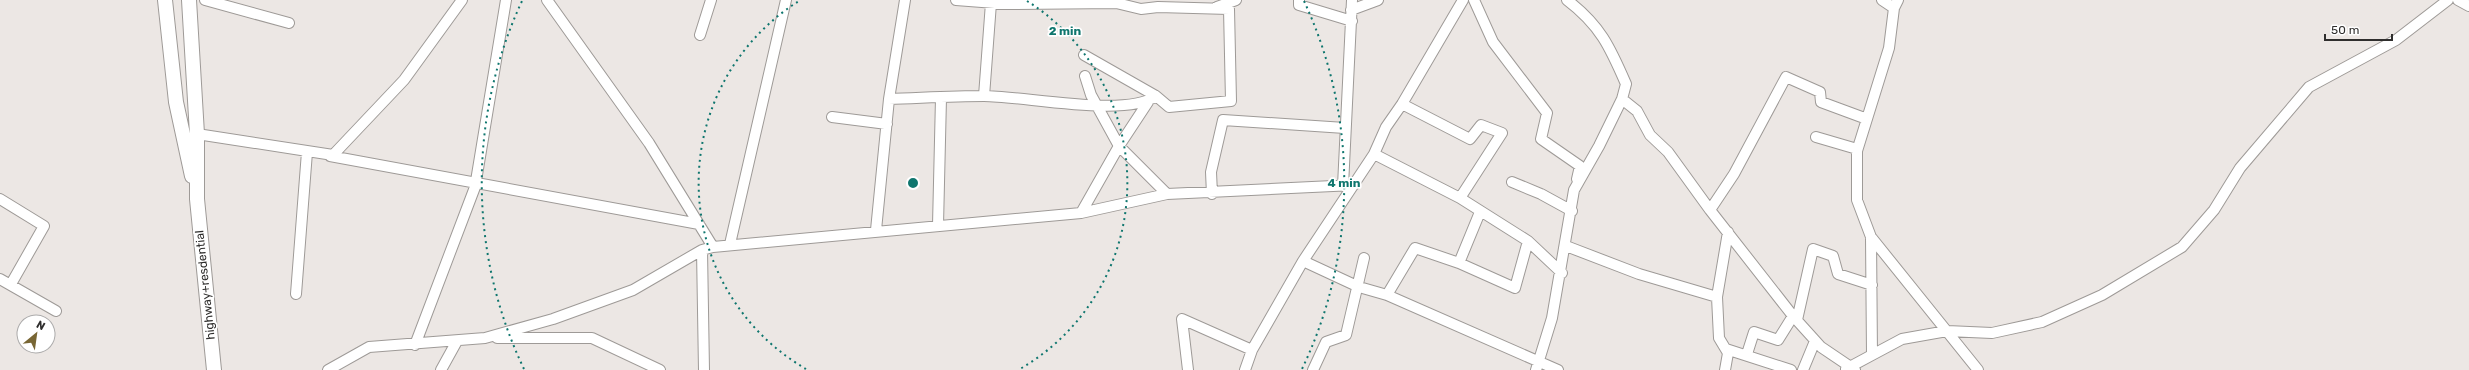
<svg xmlns="http://www.w3.org/2000/svg" width="2469" height="370" font-family="Rubik,sans-serif">
<style>
.lines{fill:none;stroke-linecap:round;stroke-linejoin:round}
.minor-casing{stroke:#9e9a97;stroke-width:12}
.highway-casing{stroke:#9e9a97;stroke-width:16}
.minor{stroke:#fff;stroke-width:10}
.highway{stroke:#fff;stroke-width:14}
.ring{fill:none;stroke:#0f766e;stroke-width:2;stroke-dasharray:2 4}
.labels{text-anchor:middle;dominant-baseline:central;stroke-width:3.5;stroke-linejoin:round;paint-order:stroke}
.street-label{font-size:12px;fill:#2f2e2d;stroke:#fff}
.centre{fill:#0f766e;stroke:#fff;stroke-width:2}
.ring-label{font-size:12px;text-anchor:middle;font-weight:bold;fill:#0f766e;stroke:#fff;stroke-width:3.5;stroke-linejoin:round;paint-order:stroke}
</style>
<rect width="100%" height="100%" fill="#ece7e4"/>
<g class="lines">
<defs>
<path id="minor" d="M205 0 289 23
M547 0 649 143 713 247
M1299 0V5L1352 21
M1474 0 1493 42 1547 113 1541 139 1580 166 1577 179
M1567 0C1600 25 1610 47 1626 84L1622 99 1637 111 1650 135 1668 152 1710 210 1793 316 1821 347 1855 370
M1882 0 1894 8
M1898 0 1894 8 1889 48 1857 151V200L1871 237 1978 370
M2458 0 2469 6
M1217 7 1236 0
M1351 10 1378 0
M700 35 711 0
M1084 55 1156 96
M1085 76 1091 95 1119 146 1167 194
M984 96 991 3
M889 99C921 98 952 96 984 96 1024 96 1126 118 1156 96L1169 107 1231 101 1229 9 1158 7 1141 9 1116 3 1008 4 956 0
M1402 104 1470 139 1481 125 1502 133 1460 198
M832 117 887 124
M197 134 333 155 404 80 462 0
M1816 137 1857 149
M1374 154 1460 198 1528 241 1562 273
M330 156 699 224
M1512 182 1541 194 1572 211
M1343 186 1352 0
M1212 194 1211 172 1223 120 1345 128
M0 199 44 226 11 284
M1710 210 1734 174 1786 77 1820 92 1821 102 1867 119
M1081 213 1119 146 1148 102
M938 225 941 98
M876 230 889 99 905 0
M730 244 786 0
M1566 246 1639 274 1717 297
M702 250 704 370
M1303 261 1359 287 1387 295 1558 370
M1459 263 1480 212
M0 279 56 311
M296 294 307 152
M1387 295 1415 248 1459 263 1515 288 1528 241
M1797 320 1813 249 1833 256 1838 274 1872 285
M497 338H592L660 370
M415 345 475 187 506 0
M1726 349 1791 370
M1747 354 1754 332 1778 340 1793 316
M1872 355 1902 339 1947 331 1992 333 2042 322 2102 295 2182 247 2214 210 2240 168 2309 87 2396 40 2448 0
M1846 369 1872 355 1871 237
M328 370 369 347 485 338 553 319 633 290 702 250 713 247 1081 213 1167 194 1354 185
M441 370 457 341
M1188 370 1182 319 1252 350
M1245 370 1252 350 1303 261 1374 154 1386 127 1402 104 1463 0
M1313 370 1326 342 1346 335 1364 258
M1536 370 1552 318 1574 190 1599 146 1622 99
M1725 370 1728 353 1719 338 1717 297 1728 232
M1803 370 1815 341"/>
<path id="highway" d="M165 0 176 102 192 176
M189 0 197 134V199L214 370"/>
</defs>
<use href="#minor" class="minor-casing"/>
<use href="#highway" class="highway-casing"/>
<use href="#minor" class="minor"/>
<use href="#highway" class="highway"/>
</g>
<g class="ring">
<path d="M806 369A215 215 0 0 1 799 1M1027 1A215 215 0 0 1 1020 369"/>
<path d="M524 369A431 431 0 0 1 522 1M1304 1A431 431 0 0 1 1302 369"/>
</g>
<g class="labels">
<g class="street-label">
<text transform="translate(205 285) rotate(-96)">highway+resdential</text>
</g>
</g>
<circle cx="913" cy="183" r="6" class="centre"/>
<g class="ring-label">
<text x="1065" y="35">2 min</text>
<text x="1344" y="187">4 min</text>
</g>
<g transform="translate(36 334) rotate(29)"><circle r="19" fill="#ffffff" stroke="#acabab"/>
<path d="M0-3L7 15L0 10L-7 15Z" fill="#786634"/>
<text y="-6" font-size="11" font-weight="bold" text-anchor="middle" fill="#2f2e2d">N</text>
</g>
<path d="M2325 34v6h67v-6" fill="none" stroke="#2f2e2d" stroke-width="2"/>
<text x="2331" y="34" font-size="12" fill="#2f2e2d" stroke="#ffffff" stroke-width="3" paint-order="stroke">50 m</text>
</svg>
